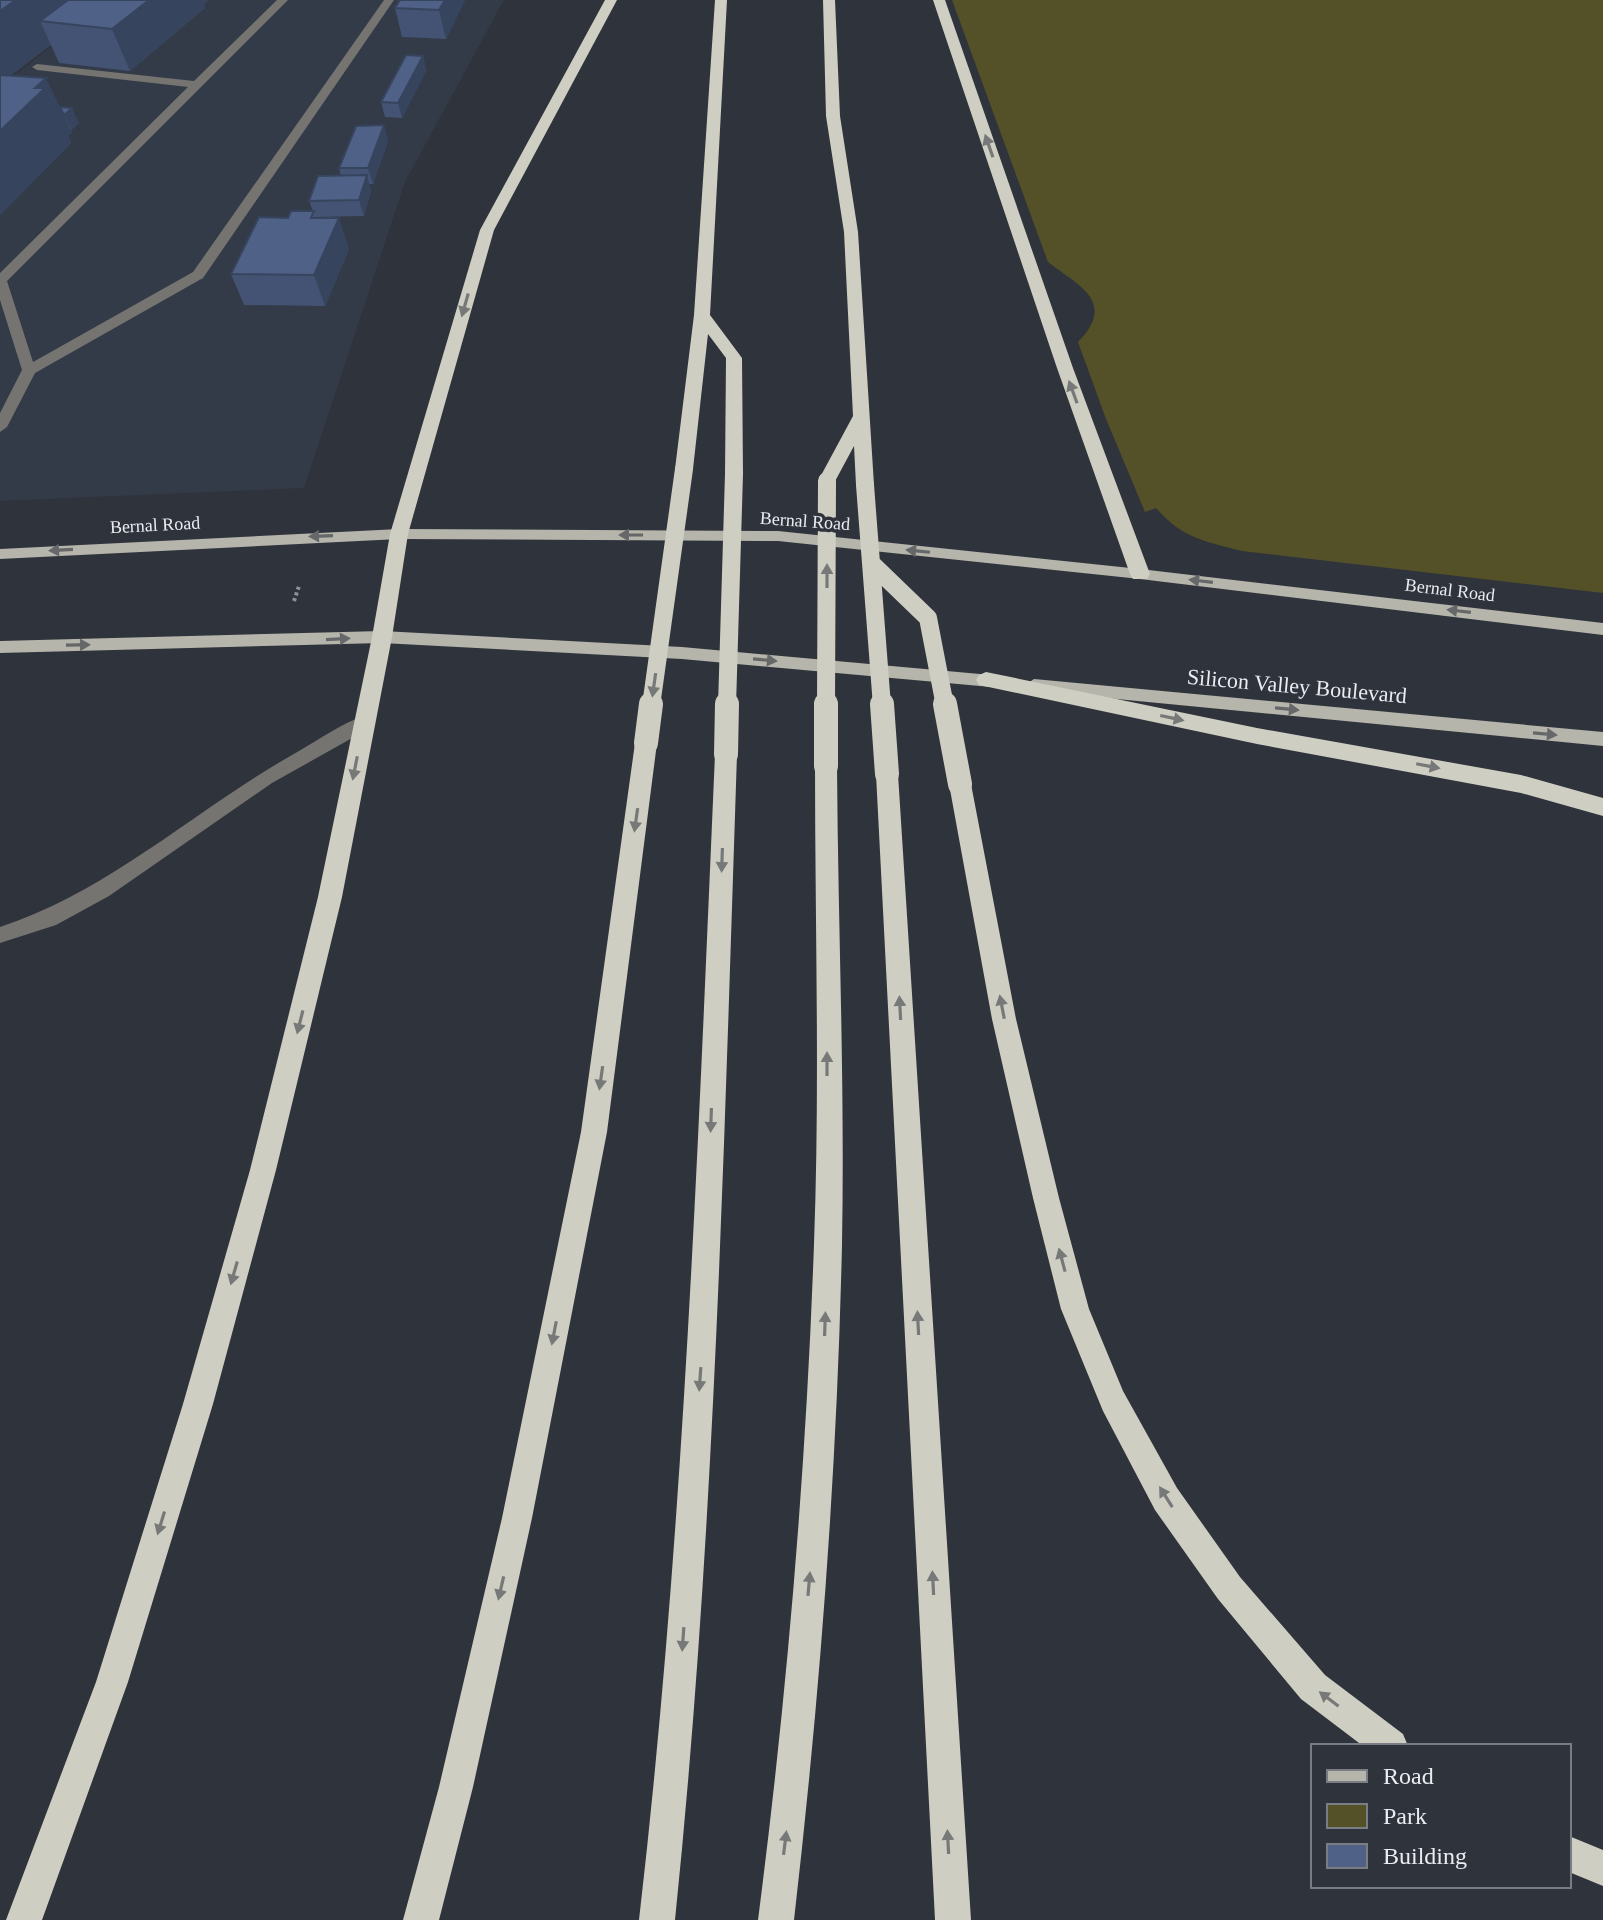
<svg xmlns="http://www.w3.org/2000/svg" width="1603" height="1920" font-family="'Times New Roman',serif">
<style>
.built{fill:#333a48}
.green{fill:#545129}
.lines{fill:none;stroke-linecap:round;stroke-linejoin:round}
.path{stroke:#8e9198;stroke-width:4;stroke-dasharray:3 3;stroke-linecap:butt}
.minor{fill:#757470;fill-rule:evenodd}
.major{fill:#b5b5ab;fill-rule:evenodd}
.highway{fill:#cfcec3;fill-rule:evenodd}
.highway-bridge-far1{stroke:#cfcec3;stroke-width:18}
.highway-bridge{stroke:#cfcec3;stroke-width:24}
.wall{fill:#445373}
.shaded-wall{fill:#37445e}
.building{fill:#4f6186;stroke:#37445e;stroke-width:2}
.oneway{fill:#777978}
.oneway2{fill:#656768}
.labels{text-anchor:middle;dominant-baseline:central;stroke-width:7;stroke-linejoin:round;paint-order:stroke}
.far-street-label{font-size:18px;fill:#eaecf2;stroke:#2f333b}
.street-label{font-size:22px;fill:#eaecf2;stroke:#2f333b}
</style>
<rect width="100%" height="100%" fill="#2f333b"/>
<path class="built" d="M112 0H504L405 182 304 488 0 501V86Z"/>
<path class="green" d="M952 0H1603V593L1242 551C1204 541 1182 538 1156 508L1145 512 1106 419 1078 342C1118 301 1077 285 1048 262Z"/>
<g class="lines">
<path class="path" d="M294 601 299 586"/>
<path class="minor" d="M277 0H288L7 281 33 362 193 272 384 0H394L203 278 35 373 7 427 0 432V413L22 370 0 300V273L188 87 37 70 32 67 37 64 194 81Z
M364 716 370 718 373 723 370 728 272 783 109 896 56 925 0 943V927C111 891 198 807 299 751 320 739 342 723 364 716Z"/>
<path class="major" d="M399 529 778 531 1140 569 1603 623V635L1140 579 778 541 399 539 0 559V549Z
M382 631 682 647 1002 676 1011 682 1002 688 682 659 382 643 0 653V641Z
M1034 679 1603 732V746L1034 691 1025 685Z"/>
<path class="highway" d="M605 0H617L494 230 408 534 392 637 342 897 276 1170 213 1404 128 1682 42 1920H6L96 1682 183 1404 250 1170 318 897 372 637 390 534 480 230Z
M715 0H727L710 315 742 358 743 474 734 480 725 474 726 358 708 334 693 469 684 475 675 469 694 315Z
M823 0H835L840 116 858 232 874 485 865 491 856 485 854 446 833 485H821L818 481 853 416 844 232 826 116Z
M933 0H945L1073 368 1150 574 1147 579H1133L1130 574 1057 368Z
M986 672 1257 728 1521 775 1603 798V816L1521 793 1257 744 979 685 976 680 979 675Z
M646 735 654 737 657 743 607 1132 532 1518 473 1787 439 1920H403L439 1787 502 1518 581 1132 635 743 638 737Z
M726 746 734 748 737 754C724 1143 715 1532 675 1920H639C684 1532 698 1144 715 754L718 748Z
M826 758 834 760 837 766C838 925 845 1085 842 1244 837 1470 820 1695 794 1920H758C787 1695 806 1471 814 1244 820 1085 815 925 815 766L818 760Z
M887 766 895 768 898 774 971 1920H935L876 774 879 768Z
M960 775 968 778 971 784 1016 1019 1059 1198 1089 1309 1123 1391 1177 1488 1240 1577 1325 1675 1403 1734 1408 1746H1363L1301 1699 1218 1599 1155 1510 1103 1411 1061 1309 1033 1198 992 1019 949 784 952 778Z
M1569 1836 1603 1850V1886L1569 1872Z"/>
<path class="highway-bridge-far1" d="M865 485 882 706
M872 564 928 618 945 706
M651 706 684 469
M727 706 734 474
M826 706 827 481"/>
<path class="highway-bridge" d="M882 704 887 774
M945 704 960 784
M646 743 651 704
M726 754 727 704
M826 766V704"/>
</g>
<path class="wall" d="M0 0H208L204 4 205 8 130 71 59 63 51 45 10 76 60 107 79 123 71 130 72 132 68 136 71 143 0 215Z
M465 0 446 39 402 37 395 8Z
M423 56 426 71 402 118 385 117 381 102Z
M388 141 373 184H369L371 191 364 216 316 217 349 249 325 306 244 305 231 274 288 218 313 211 309 201 341 176 339 168Z"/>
<path class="shaded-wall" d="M0 0H109L40 21 51 45 0 84Z
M149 0H208L204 4 205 8 130 71 112 29Z
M445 0H465L446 39 439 10Z
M423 56 426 71 402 118 398 103Z
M46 78 72 132 68 136 71 143 0 215V131L35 88Z
M72 108 79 123 72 130 64 115Z
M384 125 388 141 373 184 368 168Z
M367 175 371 191 364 216 359 200Z
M339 218 349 249 325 306 314 275Z"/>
<path class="building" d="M0 0H16L0 11Z
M68 0H149L112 29 40 21Z
M400 0H445L439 10 395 8Z
M406 55 423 56 398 103 381 102Z
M0 75 46 78 35 88H45L0 131Z
M60 107 72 108 64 115Z
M384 125 368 168H339L356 126Z
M367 175 359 200 309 201 318 176Z
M291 211H314L311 218H339L314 275 231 274 259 217 288 218Z"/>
<defs><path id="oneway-solid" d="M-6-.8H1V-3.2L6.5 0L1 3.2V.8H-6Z" transform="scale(2)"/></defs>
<g class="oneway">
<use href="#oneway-solid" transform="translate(989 146) rotate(-109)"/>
<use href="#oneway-solid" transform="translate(465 305) rotate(106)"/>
<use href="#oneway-solid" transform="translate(1073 392) rotate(-110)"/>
<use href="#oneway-solid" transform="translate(827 576) rotate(-90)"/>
<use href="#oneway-solid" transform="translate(654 685) rotate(98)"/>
<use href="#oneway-solid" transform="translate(1172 718) rotate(12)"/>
<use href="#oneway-solid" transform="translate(1428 766) rotate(11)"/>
<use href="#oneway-solid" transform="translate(355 768) rotate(101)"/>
<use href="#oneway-solid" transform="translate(636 820) rotate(98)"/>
<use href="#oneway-solid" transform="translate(722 860) rotate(92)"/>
<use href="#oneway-solid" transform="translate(1002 1007) rotate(-101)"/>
<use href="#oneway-solid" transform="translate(900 1008) rotate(-93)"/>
<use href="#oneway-solid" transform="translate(300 1022) rotate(104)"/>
<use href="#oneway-solid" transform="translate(827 1064) rotate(-90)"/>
<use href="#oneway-solid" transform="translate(601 1078) rotate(98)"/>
<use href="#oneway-solid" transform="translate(711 1120) rotate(92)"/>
<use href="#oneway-solid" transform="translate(1062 1260) rotate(-105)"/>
<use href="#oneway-solid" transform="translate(234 1273) rotate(106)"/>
<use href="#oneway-solid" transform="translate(918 1323) rotate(-93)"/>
<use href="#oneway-solid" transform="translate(825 1324) rotate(-88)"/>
<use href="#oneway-solid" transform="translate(554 1333) rotate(101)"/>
<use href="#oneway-solid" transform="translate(700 1379) rotate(94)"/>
<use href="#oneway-solid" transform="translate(1166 1497) rotate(-122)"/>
<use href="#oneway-solid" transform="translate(161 1523) rotate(107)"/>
<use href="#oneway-solid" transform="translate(933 1583) rotate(-93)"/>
<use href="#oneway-solid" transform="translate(809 1584) rotate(-85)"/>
<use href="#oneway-solid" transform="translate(501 1588) rotate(103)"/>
<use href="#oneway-solid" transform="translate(683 1639) rotate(94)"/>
<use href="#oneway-solid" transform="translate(1329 1699) rotate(-143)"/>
<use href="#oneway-solid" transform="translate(948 1842) rotate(-93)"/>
<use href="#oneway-solid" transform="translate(785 1843) rotate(-83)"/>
</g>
<g class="oneway2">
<use href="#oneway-solid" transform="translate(631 535) rotate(-180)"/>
<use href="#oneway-solid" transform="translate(321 536) rotate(178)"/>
<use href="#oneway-solid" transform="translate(61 550) rotate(177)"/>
<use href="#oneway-solid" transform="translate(918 551) rotate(-174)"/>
<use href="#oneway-solid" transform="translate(1201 581) rotate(-173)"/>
<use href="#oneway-solid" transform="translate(1459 611) rotate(-173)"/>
<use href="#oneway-solid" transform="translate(338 639) rotate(-3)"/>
<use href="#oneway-solid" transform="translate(78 645) rotate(-1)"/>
<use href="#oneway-solid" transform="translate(765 660) rotate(5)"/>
<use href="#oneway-solid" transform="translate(1287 709) rotate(5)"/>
<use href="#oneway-solid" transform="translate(1545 734) rotate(5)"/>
</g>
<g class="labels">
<g class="far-street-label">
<text transform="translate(805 521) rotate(4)">Bernal Road</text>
<text transform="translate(155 525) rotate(-3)">Bernal Road</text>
<text transform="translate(1450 590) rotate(7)">Bernal Road</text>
</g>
<g class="street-label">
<text transform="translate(1297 686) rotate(5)">Silicon Valley Boulevard</text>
</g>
</g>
<rect x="1311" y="1744" width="260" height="144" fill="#2f333b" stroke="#7a7d84" stroke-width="2"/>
<rect x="1327" y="1770" width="40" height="12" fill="#b5b5ab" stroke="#7a7d84" stroke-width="2"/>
<text x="1383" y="1784" font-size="24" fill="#eaecf2">Road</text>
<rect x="1327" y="1804" width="40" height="24" fill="#545129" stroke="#7a7d84" stroke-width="2"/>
<text x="1383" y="1824" font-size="24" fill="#eaecf2">Park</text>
<rect x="1327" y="1844" width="40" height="24" fill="#4f6186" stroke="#7a7d84" stroke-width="2"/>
<text x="1383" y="1864" font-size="24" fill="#eaecf2">Building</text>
</svg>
